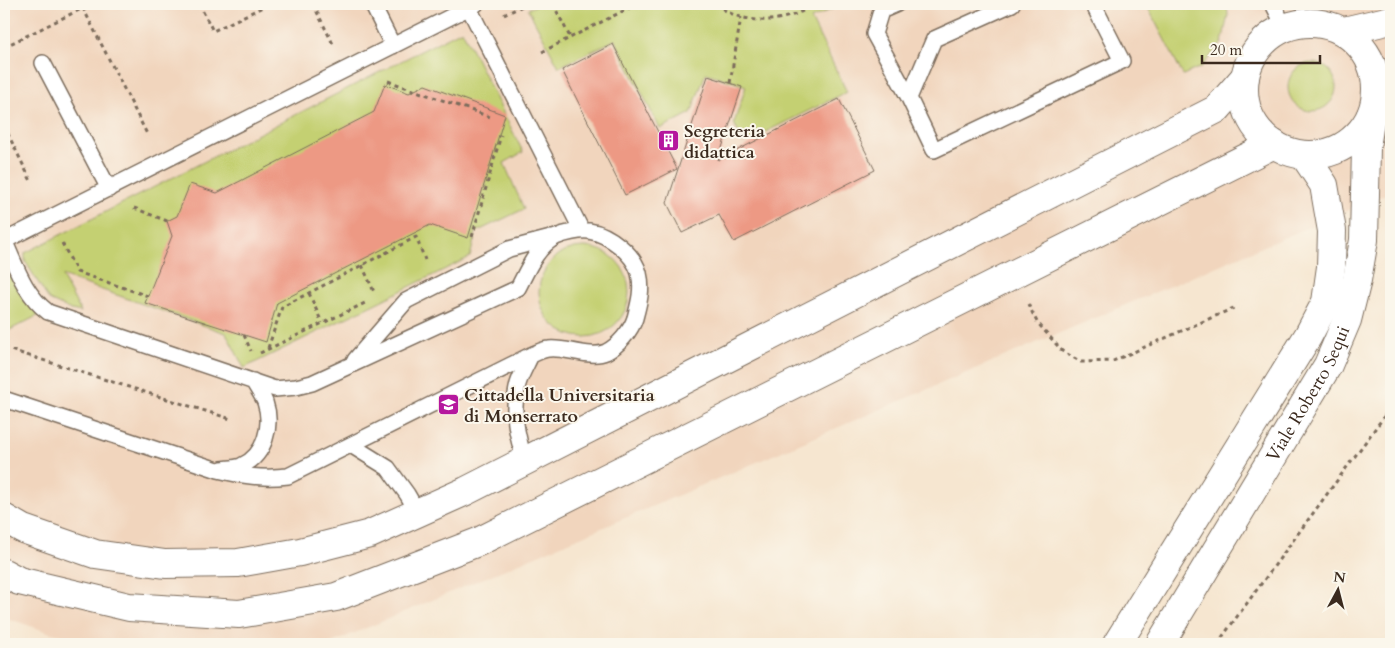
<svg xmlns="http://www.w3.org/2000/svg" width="1395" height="648" font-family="Cardo,serif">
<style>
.built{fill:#f1d5bd}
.green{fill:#c4d072;stroke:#807d48}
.building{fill:#ed9984}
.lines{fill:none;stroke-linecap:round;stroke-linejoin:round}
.lane-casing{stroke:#7c6c5c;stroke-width:18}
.street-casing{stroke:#7c6c5c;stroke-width:30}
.path{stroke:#7c6c5c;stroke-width:3;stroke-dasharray:4 4;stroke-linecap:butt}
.lane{stroke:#fff;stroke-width:15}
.street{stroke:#fff;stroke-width:28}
.labels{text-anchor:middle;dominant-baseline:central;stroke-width:4;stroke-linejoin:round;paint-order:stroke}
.poi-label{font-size:18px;font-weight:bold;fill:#3b2a1e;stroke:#fbf7ec;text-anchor:start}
.street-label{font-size:18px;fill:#3b2a1e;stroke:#fbf7ec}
</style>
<rect width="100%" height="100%" fill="#fbf7ec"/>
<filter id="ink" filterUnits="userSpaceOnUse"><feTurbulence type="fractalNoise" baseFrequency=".02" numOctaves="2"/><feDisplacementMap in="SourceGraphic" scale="10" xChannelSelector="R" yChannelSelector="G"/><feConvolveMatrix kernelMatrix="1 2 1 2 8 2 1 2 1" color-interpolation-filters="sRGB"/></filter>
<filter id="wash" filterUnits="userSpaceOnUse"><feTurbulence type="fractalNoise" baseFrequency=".0096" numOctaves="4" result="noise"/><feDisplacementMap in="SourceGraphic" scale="20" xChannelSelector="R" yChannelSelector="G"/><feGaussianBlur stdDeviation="1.12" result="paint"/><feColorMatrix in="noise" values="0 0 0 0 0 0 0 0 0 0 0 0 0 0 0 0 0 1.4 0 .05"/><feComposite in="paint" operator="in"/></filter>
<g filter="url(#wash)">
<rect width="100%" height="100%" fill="#f6e6d0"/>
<path class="built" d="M4 4H1391V192L329 644H105L51 633 4 617Z"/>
<path class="green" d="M539 4H843L811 19 847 92 743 143 734 123 746 86 706 73 691 113 660 129 615 40 559 67 528 9Z
M1146 4H1227L1228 15 1222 43 1201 67 1183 75Z
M462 30 523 152 504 163 524 209 476 232 470 257 244 368 226 333 62 276 81 312 71 310 49 300 25 261V253Z
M1288 87a24 24 0 1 1 48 0a24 24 0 1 1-48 0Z
M539 292a45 45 0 1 1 90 0a45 45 0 1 1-90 0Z
M10 270 39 315 4 333V273Z"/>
<g id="blocks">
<path class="building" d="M613 44 677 169 625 195 562 70Z
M708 76 742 87 718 160 839 99 875 170 734 242 719 215 682 233 667 203Z
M385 84 409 93 425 85 505 115 468 238 430 225 277 303 266 342 145 303 172 236 167 221 177 216 190 184 217 193 374 112Z"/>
</g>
</g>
<g filter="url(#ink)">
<use href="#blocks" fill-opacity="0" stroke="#7c6c5c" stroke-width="1"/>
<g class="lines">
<defs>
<path id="lane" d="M372 4 393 46
M897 4 881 11 874 34 909 98 934 150 1122 61 1093 4
M1273 4 1285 28
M469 8 582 231
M43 63 109 189
M909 98 934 39 1012 4
M4 240C16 266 24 294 48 312L275 389 296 387 312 383 518 288C527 271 537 246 556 237 565 233 580 230 589 231 609 234 634 254 639 273 643 289 639 303 635 318 631 331 618 346 606 352 590 359 566 347 549 349 543 349 537 353 531 355L288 476C262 479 243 476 218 470L4 399
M4 241 476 4
M355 360 406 301 509 249 551 238
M351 445 388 468 407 494 418 513
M525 462C517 436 511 410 518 384 521 374 527 364 531 355
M222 469C228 468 235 468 241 466 265 456 273 425 265 402 262 395 257 388 253 381"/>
<g id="street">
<circle cx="1310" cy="89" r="66"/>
<path d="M1344 31 1391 20"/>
<path d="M4 518 23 529 95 554 165 564 238 563 300 552 370 534 466 491 1217 109 1245 77"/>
<path d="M4 573 19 581 129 607 239 614 336 597 478 542 1274 144"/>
<path d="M1117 644 1308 336 1326 302 1331 267 1332 231 1324 185 1304 155"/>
<path id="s1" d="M1160 644 1328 365 1347 320 1357 280 1364 240 1366 147 1371 115"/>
</g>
</defs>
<use href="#lane" class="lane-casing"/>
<use href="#street" class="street-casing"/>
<path class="path" d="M199 4 213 31 269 4
M313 4 333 44
M553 4 571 39
M716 4C743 27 787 24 814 4
M83 8 92 4
M504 15 526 4
M4 47 83 8 148 136
M542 52 637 4
M388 81 493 118
M730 83 741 17
M4 126 31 181
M134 208 167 221
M472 237 501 135
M62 243 77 272 148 296
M362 265 375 294
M309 293 322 323
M1028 304 1037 322 1062 351 1081 362 1113 361 1236 307
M244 335 251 351
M4 348 231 419
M268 348 282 307 416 237 425 260
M260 353 365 303
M1217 644 1391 407"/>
<use href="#lane" class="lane"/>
<use href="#street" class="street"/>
</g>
</g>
<defs>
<symbol id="building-square" viewBox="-11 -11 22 22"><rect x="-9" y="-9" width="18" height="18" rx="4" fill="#b5179e" stroke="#fbf7ec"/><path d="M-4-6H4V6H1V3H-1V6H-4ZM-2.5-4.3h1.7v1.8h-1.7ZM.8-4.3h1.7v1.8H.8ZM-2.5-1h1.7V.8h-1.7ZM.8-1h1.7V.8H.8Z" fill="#fff"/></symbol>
<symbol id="university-square" viewBox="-11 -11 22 22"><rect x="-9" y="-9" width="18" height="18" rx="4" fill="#b5179e" stroke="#fbf7ec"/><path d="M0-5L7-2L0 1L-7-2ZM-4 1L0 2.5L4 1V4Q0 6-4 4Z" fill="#fff"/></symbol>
</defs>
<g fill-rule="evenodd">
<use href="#building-square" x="656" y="128" width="25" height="25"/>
<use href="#university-square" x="436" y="392" width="25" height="25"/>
</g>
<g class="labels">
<g class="poi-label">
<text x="684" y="131">Segreteria<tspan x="684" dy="21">didattica</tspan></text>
<text x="464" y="395">Cittadella Universitaria<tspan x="464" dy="21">di Monserrato</tspan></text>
</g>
<g class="street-label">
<text stroke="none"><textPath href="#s1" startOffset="291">Viale Roberto Sequi</textPath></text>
</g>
</g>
<rect width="1395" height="648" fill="none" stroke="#fbf7ec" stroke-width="20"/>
<g transform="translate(1338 590) rotate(7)" stroke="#fbf7ec" stroke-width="4" paint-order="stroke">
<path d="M0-4L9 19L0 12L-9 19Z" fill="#3b2a1e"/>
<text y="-8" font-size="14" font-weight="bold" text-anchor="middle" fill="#3b2a1e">N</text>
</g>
<path d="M1202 55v8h118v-8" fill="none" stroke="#3b2a1e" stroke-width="2.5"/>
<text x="1210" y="55" font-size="15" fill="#3b2a1e" stroke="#fbf7ec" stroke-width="4" paint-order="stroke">20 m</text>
</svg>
